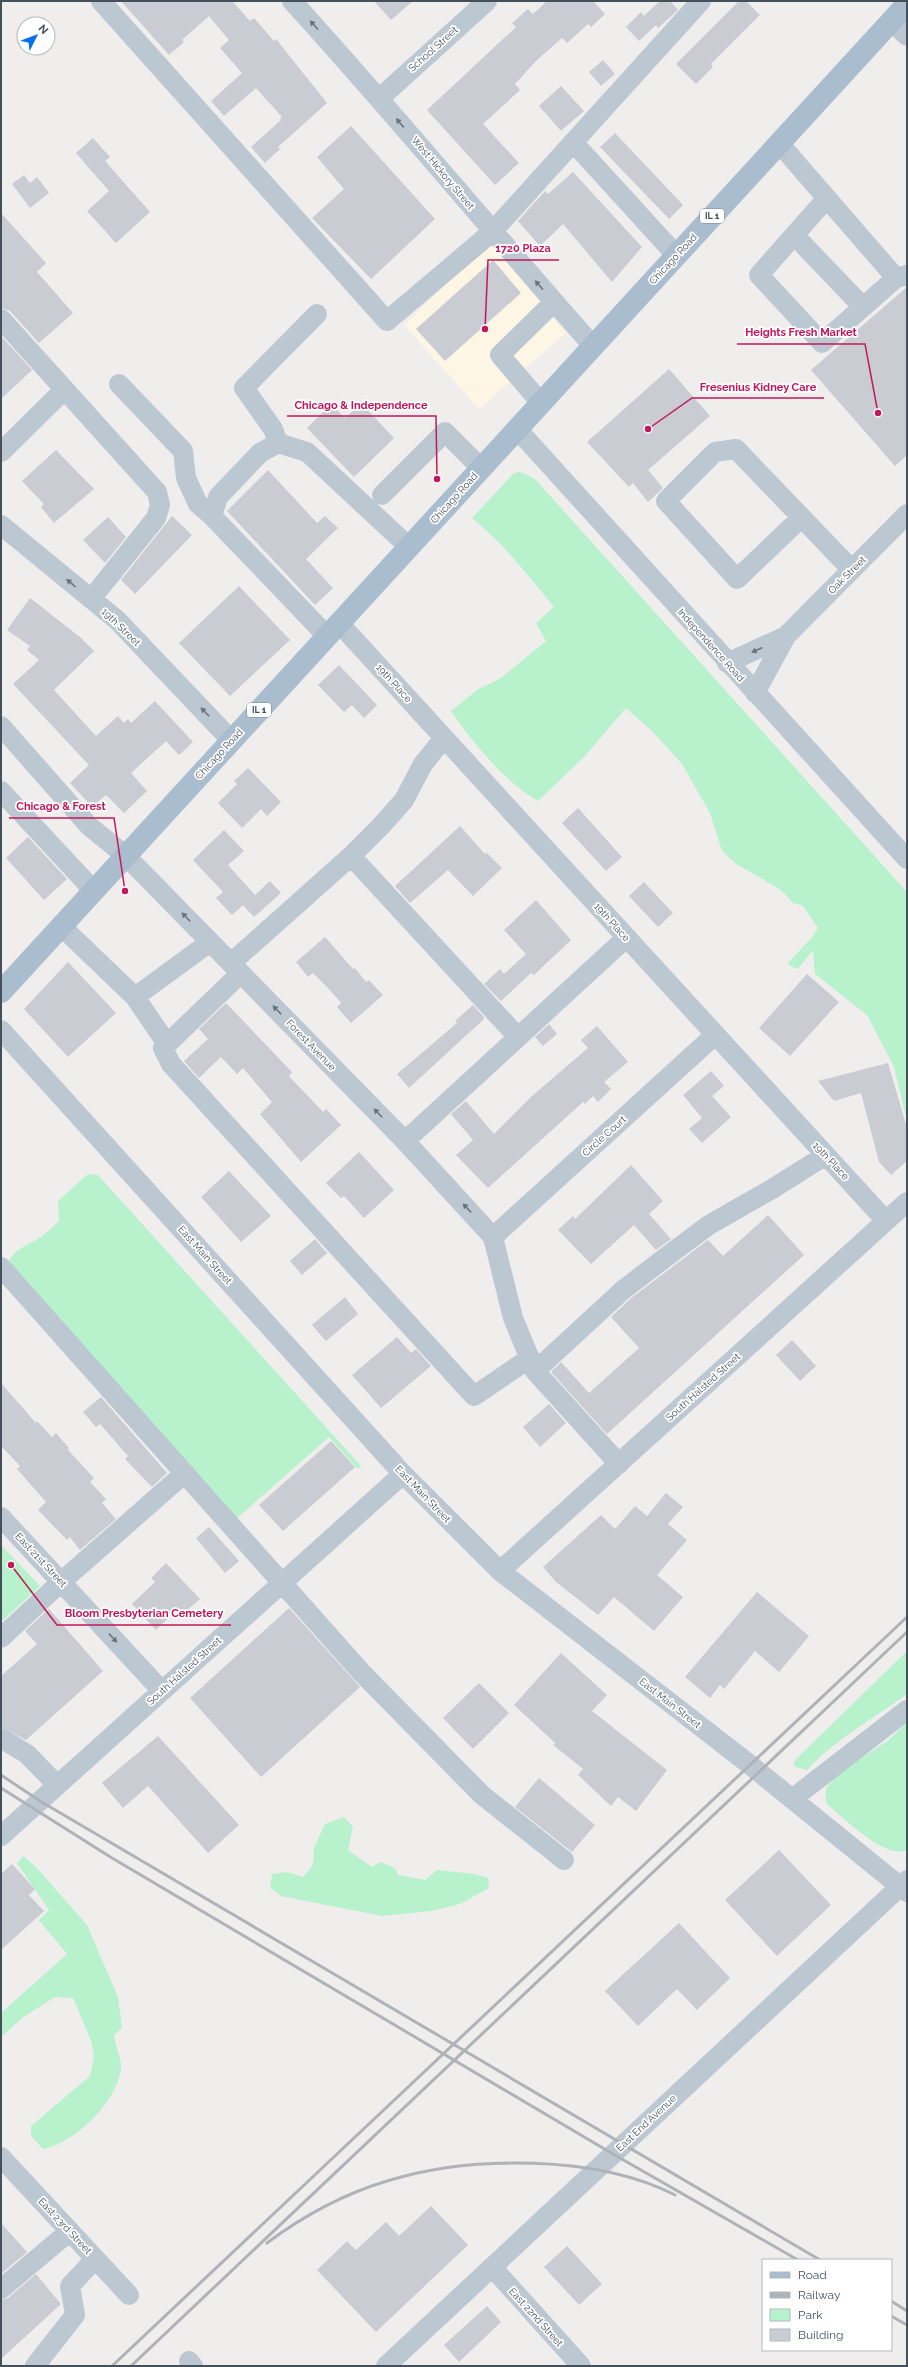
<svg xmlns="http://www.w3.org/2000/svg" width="908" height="2367" font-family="Raleway,sans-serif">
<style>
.commercial{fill:#fdf6e4}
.green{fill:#b7f2cd}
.building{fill:#c9ccd3}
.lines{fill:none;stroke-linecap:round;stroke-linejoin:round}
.minor{stroke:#bcc8d1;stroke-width:20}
.major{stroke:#aabdcf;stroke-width:22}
.rail{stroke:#afb3b8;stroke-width:3}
.oneway{fill:#68757f}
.labels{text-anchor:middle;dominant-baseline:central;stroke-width:3.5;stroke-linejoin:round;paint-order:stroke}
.shield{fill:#fff;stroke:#7c858d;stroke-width:1}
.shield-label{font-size:9px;font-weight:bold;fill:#44515c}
.street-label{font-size:10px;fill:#44515c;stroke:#fff}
.leader{fill:none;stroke:#c2185b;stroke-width:1.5}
.callout-dot{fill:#c2185b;stroke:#fff;stroke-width:1.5}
.callout-label{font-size:11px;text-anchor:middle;font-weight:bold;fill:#c2185b;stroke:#fff;stroke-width:3.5;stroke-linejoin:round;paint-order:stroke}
</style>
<rect width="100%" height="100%" fill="#f0eded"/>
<path class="commercial" d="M490 242 566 333 479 409 404 325Z"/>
<path class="green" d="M520 472 534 478 907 892V1121L894 1067 867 1015 815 974 813 950 798 969 790 966 788 963 812 937 818 928 803 906 793 903 781 890 735 863 722 851 710 813 682 764 651 730 626 708 585 756 538 801C505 782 473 743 451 711L477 690 501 678 546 641 536 623 554 607C528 575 504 544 472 518L514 473Z
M88 1174 98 1175 361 1466 358 1469 329 1437 235 1520 8 1264C13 1250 24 1247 36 1240 44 1236 52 1227 59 1221L58 1201Z
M1 1545 40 1586 1 1622Z
M907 1651V1694C873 1719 836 1739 807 1770L796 1767 793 1764 796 1759Z
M907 1722V1850C885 1860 844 1818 827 1804L825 1792 829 1784 841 1771 889 1740Z
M344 1817 353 1827 348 1850 372 1867 381 1862 395 1868 398 1875 425 1880 437 1870 474 1874 488 1878 489 1888 460 1904 431 1911 382 1916 281 1896 270 1888 272 1874 286 1872 303 1877 313 1865 314 1848 325 1824Z
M23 1856 37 1868 87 1925 118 1997 122 2028 114 2035C115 2045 121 2058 121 2065 121 2099 74 2144 43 2149L31 2136V2126L90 2076 94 2056 91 2041 73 1998 55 1997 22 2018 1 2037V2013L67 1954 39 1920 49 1910 17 1863Z"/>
<path class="building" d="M121 1H232L250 21 254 18 274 41 276 39 327 103 278 147 280 149 265 163 251 147 281 120 280 118 282 117 256 88 224 116 211 101 242 73 220 48 229 40 209 16 182 40 184 42 169 55Z
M374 1H413L391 20Z
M547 1H593L605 14 591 27 588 24 567 43 562 38 537 60 515 84 520 90 483 124 519 163 495 185 427 110 516 27 512 23 528 9 533 14Z
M660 1H670L678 10 658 28 656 25 639 41 626 27 641 12 644 16Z
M739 1H746L760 15 711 64 713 67 696 84 676 64Z
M603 60 615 74 601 86 589 72Z
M561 86 584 111 561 131 539 106Z
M351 126 435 219 371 279 312 218 344 189 317 157Z
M615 133 683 205 669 219 600 147Z
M93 138 110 157 105 161 150 212 116 243 87 211 109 191 76 153Z
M573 172 642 247 612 282 563 224 540 246 518 221 545 191 548 194Z
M24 175 30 183 37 177 49 193 30 208 12 184Z
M1 213 46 263 37 272 73 313 39 343 10 311 1 308Z
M493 260 521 293 445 361 416 329Z
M907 287V455L895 466 811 370Z
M1 336 32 370 1 399Z
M669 369 710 416 648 470 663 488 648 502 633 483 629 487 587 442Z
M361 403 394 438 354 477 307 428 331 404 345 418Z
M56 450 94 489 54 523 41 507 44 504 22 481Z
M268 470 317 523 325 516 338 528 306 559 333 588 315 605 227 511Z
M172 516 192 535 135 594 121 580Z
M108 517 126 537 105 563 83 540Z
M239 586 290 640 230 696 179 643Z
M30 598 80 637 94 651 54 690 96 736 118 716 124 723 128 719 131 723 155 701 193 742 179 755 166 741 131 773 147 791 124 813 106 795 92 807 70 783 89 765 13 684 39 660 27 650 30 646 7 630Z
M339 665 377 705 364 718 352 705 344 712 318 685Z
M248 768 281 802 267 816 261 809 242 828 218 803 237 784 234 781Z
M578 808 622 857 606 871 562 823Z
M460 826 485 854 487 853 502 868 473 896 448 870 410 903 395 886Z
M224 830 244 851 228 865 255 895 270 881 281 893 254 917 243 905 232 915 216 898 223 892 193 860Z
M28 837 67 879 44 900 6 858Z
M644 882 673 913 658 927 629 896Z
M536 900 571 940 534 975 531 973 501 1001 484 984 500 969 504 974 526 954 504 930Z
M325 937 353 969 355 968 366 982 369 980 383 995 351 1023 337 1007 341 1003 329 989 313 973 308 977 296 962Z
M68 962 116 1013 68 1057 24 1009Z
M807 974 839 1002 790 1056 759 1028Z
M226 1003 292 1072 289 1076 323 1112 326 1109 341 1125 301 1162 260 1114 272 1102 243 1068 237 1074 221 1057 199 1078 184 1061 208 1039 199 1029Z
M473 1005 484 1017 483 1020 409 1088 397 1074 457 1023 455 1021Z
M549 1024 557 1034 543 1046 535 1037Z
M597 1026 628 1062 604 1082 611 1089 598 1102 593 1096 585 1104 583 1102 488 1188 456 1155 473 1140 451 1114 466 1101 494 1134 532 1096 588 1048 581 1040Z
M888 1063 907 1128V1161L891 1175 879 1162 861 1093 834 1101 818 1081Z
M711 1071 724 1086 712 1096 731 1117 702 1143 689 1129 702 1118 683 1095Z
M359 1152 394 1190 364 1218 344 1196 341 1198 326 1183Z
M631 1165 663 1201 649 1214 671 1239 656 1250 634 1225 591 1264 558 1230 573 1216 575 1219Z
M229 1171 271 1216 241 1242 201 1197Z
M768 1215 804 1255 607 1434 551 1372 561 1362 589 1393 639 1348 611 1317 630 1299 708 1240 723 1256Z
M315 1239 327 1253 302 1275 290 1261Z
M345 1297 358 1314 326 1341 312 1325Z
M397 1337 411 1353 416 1349 431 1366 381 1408 352 1375Z
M792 1340 816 1366 800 1381 776 1355Z
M1 1383 36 1423 37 1421 52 1437 56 1433 69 1448 68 1450 94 1478 90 1482 106 1499 102 1503 116 1519 80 1550 70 1537 67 1540 38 1510 46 1502 17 1469 20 1466 1 1446Z
M101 1397 167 1473 152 1487 125 1459 128 1456 100 1424 96 1427 83 1412Z
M549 1404 566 1423 540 1447 523 1427Z
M331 1441 355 1467 283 1531 259 1505Z
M666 1493 683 1507 668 1524 687 1540 657 1575 683 1597 654 1631 614 1597 598 1615 556 1582 543 1567 601 1515 615 1529 635 1506 647 1516Z
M209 1527 239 1561 225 1573 196 1538Z
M166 1563 200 1599 184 1613 179 1608 156 1630 132 1604 155 1582 151 1578Z
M757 1592 809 1636 779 1672 755 1651 724 1689 720 1685 710 1698 685 1677Z
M289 1608 360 1687 261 1777 190 1698Z
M49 1609 103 1671 26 1740 1 1727V1676L37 1644 25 1631Z
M561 1653 607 1695 592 1711 667 1770 636 1811 618 1797 611 1806 578 1775 583 1769 553 1745 555 1743 514 1705Z
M479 1683 509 1713 473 1749 443 1718Z
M158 1736 239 1825 208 1853 148 1786 123 1808 102 1783Z
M539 1778 595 1825 572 1852 515 1807Z
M779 1850 831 1905 777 1956 725 1900Z
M12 1864 35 1889 29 1895 44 1911 1 1950V1874Z
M679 1923 730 1978 697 2010 677 1989 638 2026 605 1991Z
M431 2206 468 2245 376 2332 317 2270 347 2241 356 2250 386 2222 399 2236Z
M1 2223 27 2252 1 2274Z
M567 2246 602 2284 579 2305 544 2267Z
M36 2274 61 2304 1 2359V2300L8 2298Z
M487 2306 501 2322 459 2362 444 2345Z"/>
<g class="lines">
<path class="minor" d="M101 1 387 321 492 232 701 1
M292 1C395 114 492 232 593 346
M891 21 907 36
M380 98 487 1
M573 142 676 255
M779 143 896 278 907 275
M827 198 759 275 822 343 896 278
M794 235 863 307
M1 319 157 492 160 505 156 518 91 599
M119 384 183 451 186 478 198 504 212 516
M541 403 500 355 554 302
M517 429 907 859
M278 443 273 429 244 388 317 314
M1 452 64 390
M382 495 445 432 481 468
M801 518 737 579 666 501 715 452 736 449 852 570
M1 525 117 620 231 740
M339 623 886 1221
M327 636 212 516 218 497 260 453 278 443 307 452 409 547
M727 663 786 636
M755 693 786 636 907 514
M1 726 89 826 126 856 405 1141 493 1237 513 1318 535 1371 619 1464
M1 791 94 891
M351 856 517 1036
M61 926 135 997 210 942
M231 963 351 856 381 826 404 800 423 764 444 738
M241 973 163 1048 171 1064 474 1396 530 1358
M135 997 167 1044
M1 1030 403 1474 500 1571 749 1764 907 1892
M405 1141 626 938
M493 1237 715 1035
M1 1267 362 1673 482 1795 564 1860
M535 1371 623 1290 670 1254 709 1225 772 1189 826 1155
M1 1517 162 1691
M500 1571 907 1202
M1 1638 61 1582 185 1473
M1 1738 27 1754 57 1785
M792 1799 907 1710
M1 1836 403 1474
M1 2157 129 2295
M492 2267 581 2366
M1 2289 70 2231
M189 2361 193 2366
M35 2366 75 2315 70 2286 95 2259
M386 2366 907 1880"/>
<path class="major" d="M1 992 907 4"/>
<path class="rail" d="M1 1775 40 1801 820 2260
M1 1788 112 1858 613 2154 798 2260
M267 2243C303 2216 344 2194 387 2181 471 2155 597 2155 675 2195
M891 2301 907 2311
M891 2316 907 2325
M112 2366 907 1617
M131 2366 907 1632"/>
</g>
<defs><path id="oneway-solid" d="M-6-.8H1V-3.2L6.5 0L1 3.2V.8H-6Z"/></defs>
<g class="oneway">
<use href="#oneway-solid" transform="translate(314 25) rotate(-132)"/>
<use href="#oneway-solid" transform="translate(400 123) rotate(-130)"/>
<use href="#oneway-solid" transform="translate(539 285) rotate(-132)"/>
<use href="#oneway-solid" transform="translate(71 583) rotate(-140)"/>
<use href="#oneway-solid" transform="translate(757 650) rotate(155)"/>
<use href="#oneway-solid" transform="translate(205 712) rotate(-134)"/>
<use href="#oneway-solid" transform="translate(186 917) rotate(-134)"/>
<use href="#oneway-solid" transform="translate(277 1010) rotate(-134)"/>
<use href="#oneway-solid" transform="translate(378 1113) rotate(-134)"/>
<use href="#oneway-solid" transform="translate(467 1208) rotate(-133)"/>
<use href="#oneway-solid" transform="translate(113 1638) rotate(47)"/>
</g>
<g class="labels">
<g class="shield">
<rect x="700" y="209" width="24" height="14" rx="3"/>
<rect x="247" y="703" width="24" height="14" rx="3"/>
</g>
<g class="shield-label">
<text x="712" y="216">IL 1</text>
<text x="259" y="710">IL 1</text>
</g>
<g class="street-label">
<text transform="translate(433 49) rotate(-42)">School Street</text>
<text transform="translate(443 173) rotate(50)">West Hickory Street</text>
<text transform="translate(673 259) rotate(-47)">Chicago Road</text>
<text transform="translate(454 498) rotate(-48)">Chicago Road</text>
<text transform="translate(847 575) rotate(-45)">Oak Street</text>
<text transform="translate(121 627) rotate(44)">19th Street</text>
<text transform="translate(711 645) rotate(48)">Independence Road</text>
<text transform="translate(394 683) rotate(48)">19th Place</text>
<text transform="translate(219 754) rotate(-47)">Chicago Road</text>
<text transform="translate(612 922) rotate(48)">19th Place</text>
<text transform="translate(311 1045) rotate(46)">Forest Avenue</text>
<text transform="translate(604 1136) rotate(-42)">Circle Court</text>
<text transform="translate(831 1161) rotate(47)">19th Place</text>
<text transform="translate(205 1255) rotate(48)">East Main Street</text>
<text transform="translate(703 1387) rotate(-42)">South Halsted Street</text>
<text transform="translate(423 1494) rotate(46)">East Main Street</text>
<text transform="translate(41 1560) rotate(47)">East 21st Street</text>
<text transform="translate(184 1671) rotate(-42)">South Halsted Street</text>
<text transform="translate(670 1703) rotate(38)">East Main Street</text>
<text transform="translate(646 2123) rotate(-43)">East End Avenue</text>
<text transform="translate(65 2226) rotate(47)">East 23rd Street</text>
<text transform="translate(536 2317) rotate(48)">East 22nd Street</text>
</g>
</g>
<path class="leader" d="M485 329L488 260H559M878 413L865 344H737M648 429L692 398H824M437 479L436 416H287M125 891L114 818H9M11 1565L57 1625H231"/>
<g class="callout-dot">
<circle cx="485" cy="329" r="4"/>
<circle cx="878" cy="413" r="4"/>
<circle cx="648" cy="429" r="4"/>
<circle cx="437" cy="479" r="4"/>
<circle cx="125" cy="891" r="4"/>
<circle cx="11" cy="1565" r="4"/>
</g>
<g class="callout-label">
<text x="523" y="252">1720 Plaza</text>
<text x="801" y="336">Heights Fresh Market</text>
<text x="758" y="391">Fresenius Kidney Care</text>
<text x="361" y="409">Chicago &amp; Independence</text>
<text x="61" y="810">Chicago &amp; Forest</text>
<text x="144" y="1617">Bloom Presbyterian Cemetery</text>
</g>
<rect width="908" height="2367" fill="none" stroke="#44515c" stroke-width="4"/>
<rect x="762" y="2259" width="130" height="92" fill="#ffffff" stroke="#b4b9be"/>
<rect x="770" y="2272" width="20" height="6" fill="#aabdcf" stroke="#b4b9be"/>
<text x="798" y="2279" font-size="12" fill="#44515c">Road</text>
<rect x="770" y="2292" width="20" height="6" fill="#afb3b8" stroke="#b4b9be"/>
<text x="798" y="2299" font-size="12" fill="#44515c">Railway</text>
<rect x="770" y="2309" width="20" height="12" fill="#b7f2cd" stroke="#b4b9be"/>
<text x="798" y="2319" font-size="12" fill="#44515c">Park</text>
<rect x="770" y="2329" width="20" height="12" fill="#c9ccd3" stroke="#b4b9be"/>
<text x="798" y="2339" font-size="12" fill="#44515c">Building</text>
<g transform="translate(36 36) rotate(48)"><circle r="19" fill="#ffffff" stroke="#b4b9be"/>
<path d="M0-3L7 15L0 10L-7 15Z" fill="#0b70ec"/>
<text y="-6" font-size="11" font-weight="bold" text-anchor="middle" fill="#44515c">N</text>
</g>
</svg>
